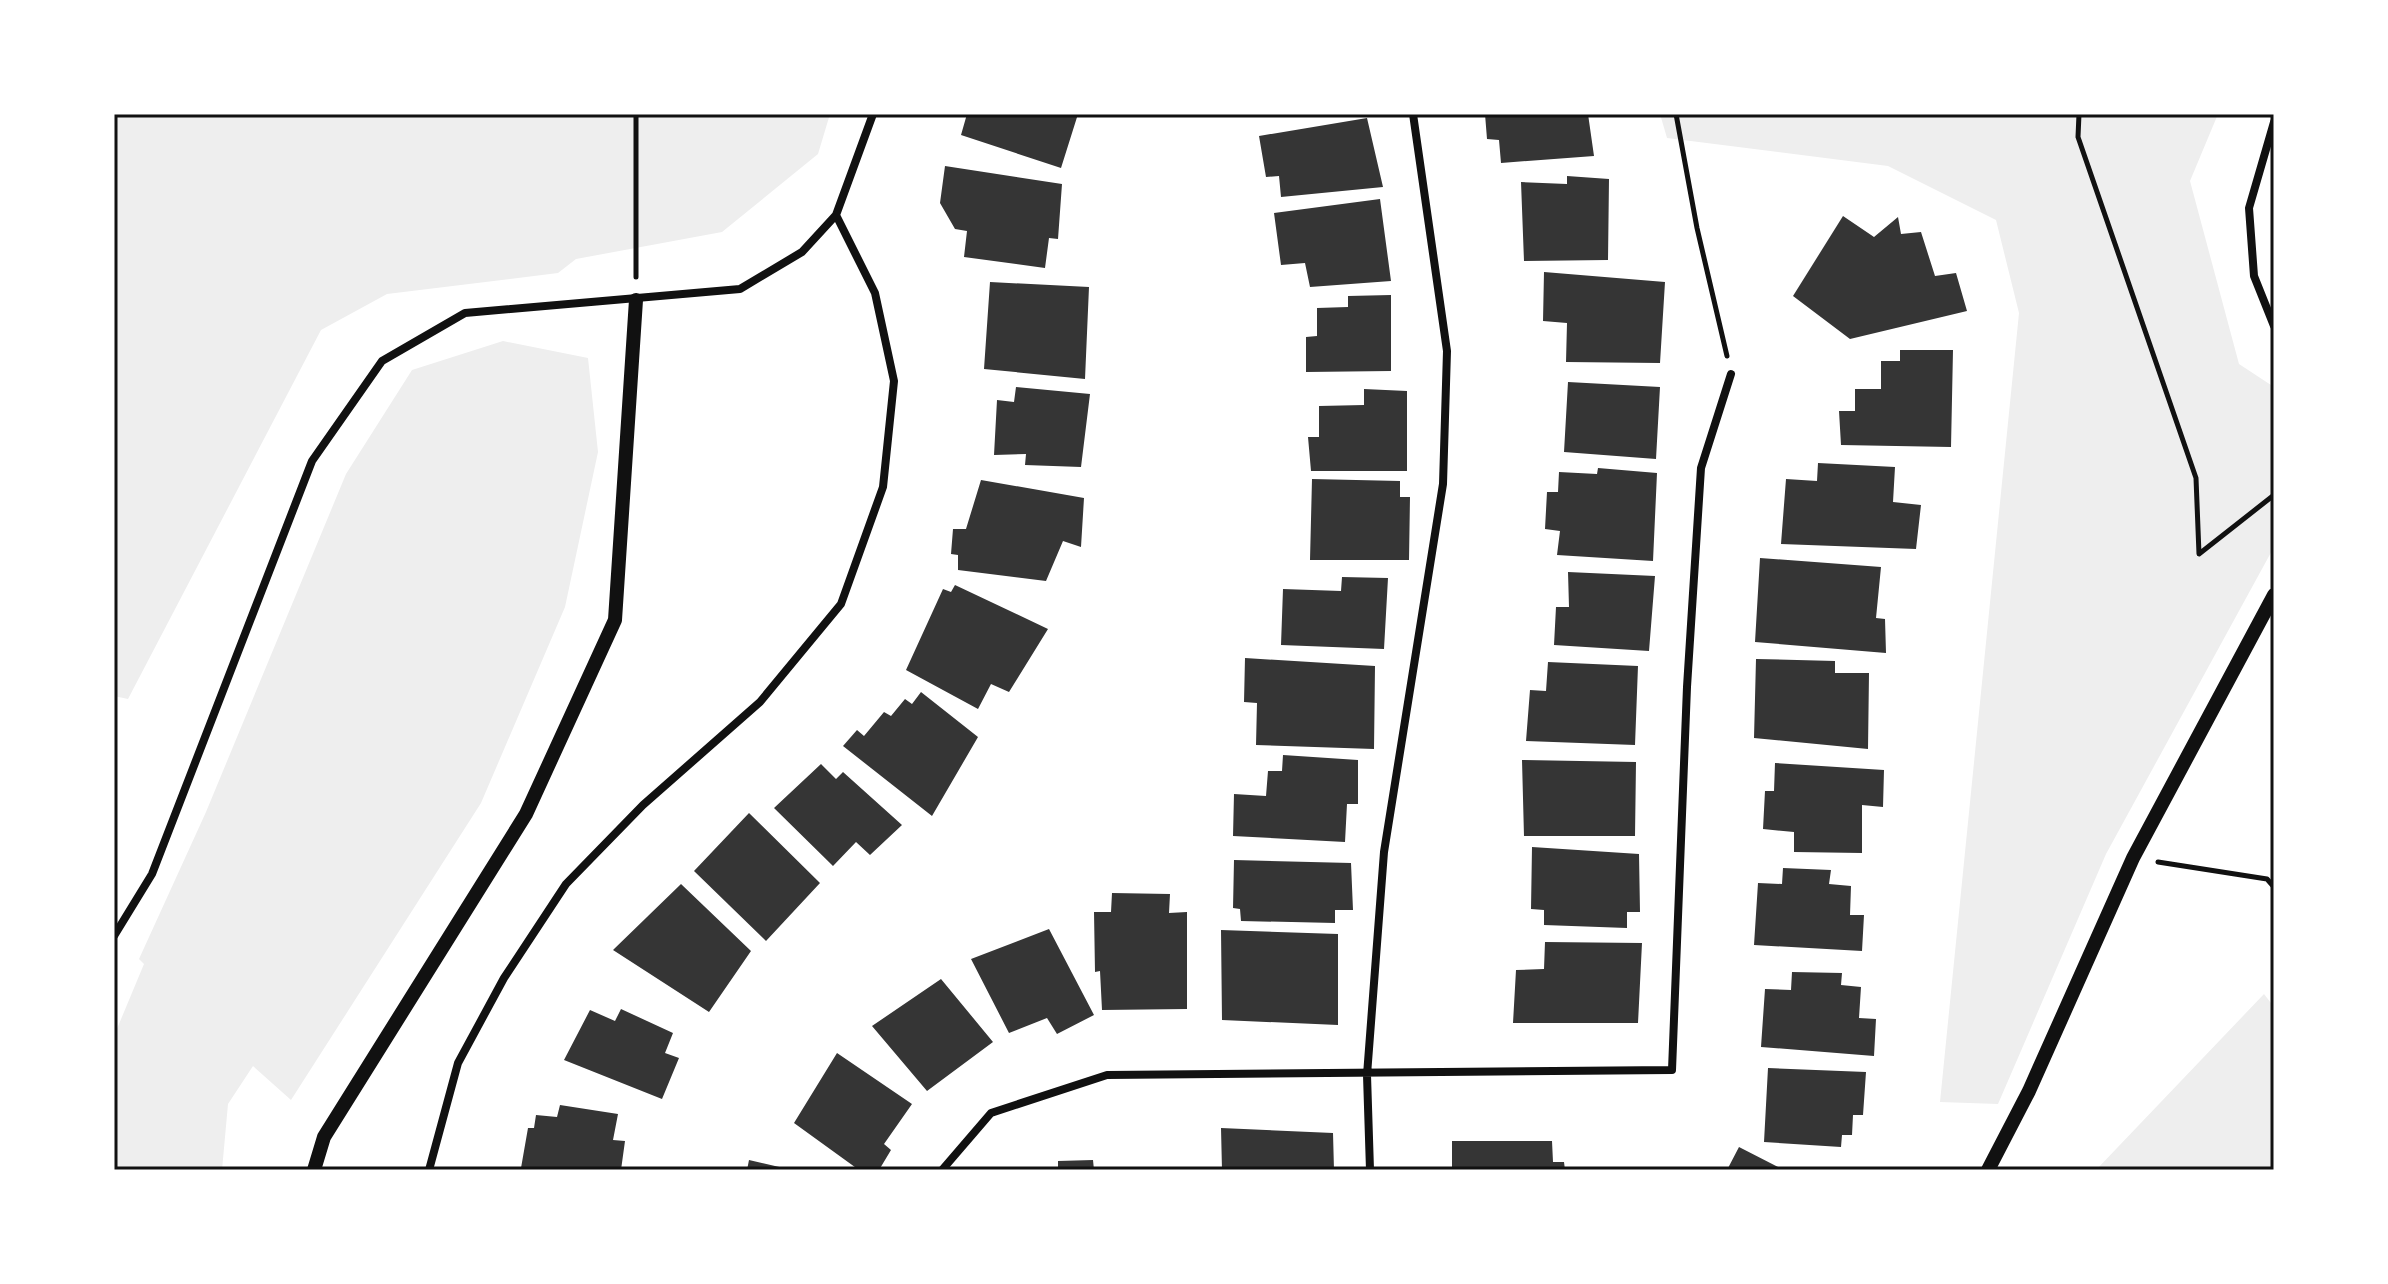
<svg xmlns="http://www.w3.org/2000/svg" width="2388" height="1284" font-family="Merriweather,serif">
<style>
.green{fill:#eee}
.building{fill:#353535}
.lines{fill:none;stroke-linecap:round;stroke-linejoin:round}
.path{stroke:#111;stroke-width:5}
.minor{stroke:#111;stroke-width:8}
.tertiary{stroke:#111;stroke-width:14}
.neatline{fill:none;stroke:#111;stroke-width:3}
</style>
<rect width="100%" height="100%" fill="#fff"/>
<path class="green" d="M114 114H830L818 154 722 232 576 259 558 273 387 294 321 330 128 699 114 696Z
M1660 114H2218L2190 181 2239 364 2274 387V547L2106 854 1998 1104 1940 1102 2019 313 1996 220 1888 166 1667 138Z
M503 341 588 358 598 452 565 607 481 803 291 1100 253 1066 228 1104 222 1170H114V1036L144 964 139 959 206 812 346 474 412 370Z
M2264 994 2274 1007V1170H2096Z"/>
<path class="building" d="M967 114H1078L1061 168 961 135Z
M1485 114H1588L1594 156 1501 163 1499 140 1487 139Z
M1367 118 1383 187 1281 197 1279 176 1266 177 1259 136Z
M945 166 1062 184 1058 239 1049 238 1045 268 964 257 967 231 955 229 940 203Z
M1567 176 1609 179 1608 260 1524 261 1521 182 1567 184Z
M1380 199 1391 281 1310 287 1305 263 1281 265 1274 213Z
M1843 216 1874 237 1898 217 1901 234 1921 232 1935 276 1956 273 1967 311 1850 339 1793 296Z
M1544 272 1665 282 1660 363 1566 362 1567 323 1543 321Z
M990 282 1089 287 1085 379 984 369Z
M1391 295V371L1306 372V337L1317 336V308L1348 307V296Z
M1900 350H1953L1951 447 1841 445 1839 411H1855V389H1881V361H1900Z
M1568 382 1660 387 1656 459 1564 452Z
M1016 387 1090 394 1081 467 1025 465 1026 454 994 455 997 400 1014 402Z
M1364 389 1407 391V471H1311L1308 437H1319V406L1364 405Z
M1818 463 1895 467 1893 502 1921 505 1916 549 1781 544 1786 479 1817 481Z
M1598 468 1657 473 1653 561 1557 555 1560 531 1545 529 1547 492H1558L1559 472 1597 474Z
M1312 479 1400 481V497H1410L1409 560H1310Z
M981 480 1084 498 1081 547 1063 541 1046 581 958 570V555L951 554 953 529H966Z
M1760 558 1881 567 1876 618 1885 619 1886 653 1755 642Z
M1568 572 1655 576 1649 651 1554 645 1556 607H1569Z
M1342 577 1388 578 1384 649 1281 645 1283 589 1341 591Z
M955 585 1048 629 1009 692 991 684 978 709 906 670 943 589 951 592Z
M1245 658 1375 666 1374 749 1256 745 1257 703 1244 702Z
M1756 659 1835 661V673H1869L1868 749 1754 738Z
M1548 662 1638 666 1635 745 1526 741 1530 690 1546 691Z
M921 692 978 737 932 816 843 746 857 730 864 736 884 712 891 716 905 699 912 704Z
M1283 755 1358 760V804H1347L1345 842 1233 836 1234 794 1266 796 1268 771H1282Z
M1522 760 1636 762 1635 836H1524Z
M1775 763 1884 770 1883 807 1862 805V853L1794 852V832L1763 829 1765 791H1774Z
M821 764 836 779 843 772 902 825 870 855 856 842 833 866 774 808Z
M749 813 820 883 766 941 694 871Z
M1532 847 1639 854 1640 912H1627V928L1544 925V910L1531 909Z
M1234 860 1351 863 1353 910H1335V923L1241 921 1240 909 1233 908Z
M1783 868 1831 870 1829 884 1851 886 1850 915H1864L1862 951 1754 945 1758 883 1782 884Z
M681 884 751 951 709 1012 613 950Z
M1112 893 1170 894 1169 913 1187 912V1009L1102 1010 1100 971 1095 972 1094 912H1111Z
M1049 929 1094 1015 1057 1034 1047 1018 1009 1033 971 959Z
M1221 930 1338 934V1025L1222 1020Z
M1545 942 1642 943 1638 1023H1513L1516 970 1544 969Z
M1792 972 1842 973 1841 985 1861 987 1859 1018 1876 1019 1874 1056 1761 1047 1765 989 1791 990Z
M941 979 993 1042 927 1091 872 1026Z
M621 1009 673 1033 665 1053 679 1058 662 1099 564 1060 590 1010 615 1021Z
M837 1053 912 1104 884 1144 891 1150 879 1170H859L794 1123Z
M1768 1068 1866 1072 1863 1115H1853L1852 1135H1842L1841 1147 1764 1142Z
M560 1105 618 1114 613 1140 625 1141 621 1170 521 1168 528 1128H534L536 1115 557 1117Z
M1221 1128 1333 1133 1334 1170H1222Z
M1452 1141H1552L1553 1162H1564L1565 1170H1452Z
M1739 1147 1784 1170H1727Z
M749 1160 788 1169V1170H747Z
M1093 1160 1094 1170H1058V1161Z"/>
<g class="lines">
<path class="path" d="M636 114V277
M1676 114 1697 228 1727 356
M2079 114 2078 137 2196 478 2199 554 2274 495
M2158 862 2267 879 2274 887"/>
<path class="minor" d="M2274 122 2249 208 2254 276 2274 326
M114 936 152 874 312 461 382 361 465 313 740 289 802 252 836 215 873 114
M429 1170 458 1063 504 978 566 884 643 805 760 702 841 604 883 487 894 381 875 293 836 215
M942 1170 991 1113 1107 1075 1672 1070 1687 687 1701 468 1731 374
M1370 1170 1367 1075 1384 852 1443 484 1447 351 1413 114"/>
<path class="tertiary" d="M314 1170 324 1137 526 814 615 620 636 300
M1988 1170 2029 1091 2133 858 2274 595"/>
</g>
<rect width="2388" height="1284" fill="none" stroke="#ffffff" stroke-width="232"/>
<rect x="116" y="116" width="2156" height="1052" class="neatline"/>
</svg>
